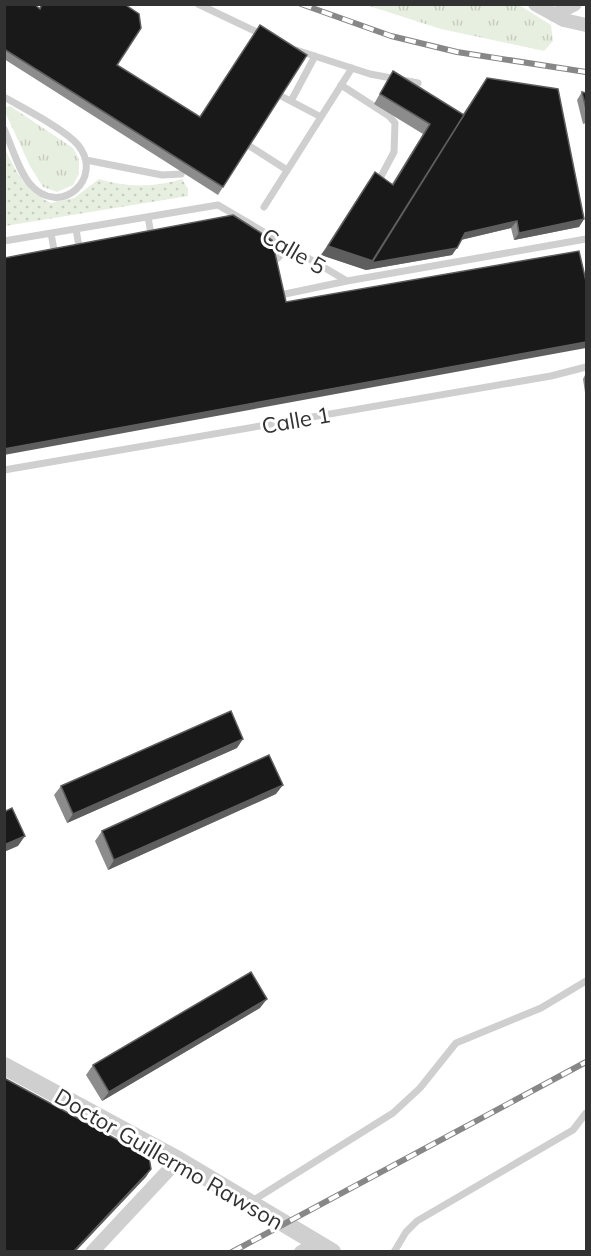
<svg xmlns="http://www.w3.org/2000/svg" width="591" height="1256" font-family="Mulish,sans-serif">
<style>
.grass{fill:url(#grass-dots)}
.park{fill:url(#park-tufts)}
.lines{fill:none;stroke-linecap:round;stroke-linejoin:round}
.service{stroke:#cfcfcf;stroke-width:7}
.minor{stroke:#cfcfcf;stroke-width:14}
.tertiary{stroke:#cfcfcf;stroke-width:18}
.rail-casing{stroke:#878787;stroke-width:6}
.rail{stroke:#fff;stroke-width:4;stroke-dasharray:11;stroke-linecap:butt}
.wall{fill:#8c8c8c}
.shaded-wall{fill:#5e5e5e}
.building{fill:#191919;stroke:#5e5e5e;stroke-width:1.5}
.labels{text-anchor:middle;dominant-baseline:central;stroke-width:6;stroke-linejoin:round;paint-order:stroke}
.street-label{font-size:22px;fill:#323232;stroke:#fff}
</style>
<defs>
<pattern id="grass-dots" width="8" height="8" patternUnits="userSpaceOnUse" patternTransform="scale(1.5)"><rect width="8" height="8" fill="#e7efe0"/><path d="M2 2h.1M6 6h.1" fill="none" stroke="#c7cdc1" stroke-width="1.8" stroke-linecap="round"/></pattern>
<pattern id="park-tufts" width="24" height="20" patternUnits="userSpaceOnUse" patternTransform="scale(1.5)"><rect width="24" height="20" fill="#e7efe0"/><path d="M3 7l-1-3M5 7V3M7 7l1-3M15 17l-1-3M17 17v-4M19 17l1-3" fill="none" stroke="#c7cdc1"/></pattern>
</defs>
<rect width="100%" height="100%" fill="#fff"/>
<path class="grass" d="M4 147C16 172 25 191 51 203L74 198 99 179C126 188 156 187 182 179L188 189V196L5 226Z"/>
<path class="park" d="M366 5H519L551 25 553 41 544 51 441 29Z
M10 106 73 148 79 159V174L73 185 57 192 43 187 30 166 5 112 6 107Z"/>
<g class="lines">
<path class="service" d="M198 4 261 34
M296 50 370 74 418 83
M341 85 389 116 395 123 394 152 377 184
M281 96 321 117
M4 97C23 108 66 130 78 145 105 178 60 219 30 184 18 170 12 146 4 129
M291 101 315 56
M248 145 287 170
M86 160 162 175 181 174
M264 207 352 68
M148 217 151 234
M76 229 79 247
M51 233 54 250
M4 241 218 205 347 281 586 239
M278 258 287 247
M285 294 347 281
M4 470 551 376 586 367
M252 1201 393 1113 420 1088 456 1043 541 1008 586 981
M394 1252 406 1232 417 1221 573 1130 586 1113"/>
<path class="minor" d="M535 4 564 20 586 25
M554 15 575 4
M92 1252 178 1160
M301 1252 317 1243"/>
<path class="tertiary" d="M4 1066 178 1160 332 1252"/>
<defs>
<path id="rail" d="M301 4 391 36 457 52 586 72
M232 1252 586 1062"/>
</defs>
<use href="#rail" class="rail-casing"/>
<use href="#rail" class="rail"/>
</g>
<path class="wall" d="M4 4 39 8 42 4H124L117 65 223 187 218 195 4 59Z
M393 71 463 114 487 78 584 219 579 227 514 240 511 228 461 240 452 255 366 270 321 255 368 182 392 184 423 134 374 104 387 81Z
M582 92 586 93V123L583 124 577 100Z
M586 373V399L583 379Z
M237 748 67 823 54 795 61 786Z
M276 794 108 870 95 841 102 831Z
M260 1008 102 1101 86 1075 93 1065Z"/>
<path class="shaded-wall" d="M584 219 579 227 514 240 519 233Z
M517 221 511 228 460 240 465 233Z
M328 246 457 248 452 255 366 270 321 255Z
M586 342V348L4 455V449Z
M243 739 237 748 67 823 73 814Z
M283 785 276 794 108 870 114 860Z
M25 836 18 846 4 852V845Z
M267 999 260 1008 102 1101 109 1092Z
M151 1169 146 1177 76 1251H74Z"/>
<path class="building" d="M4 4H34L40 9 42 4H124L139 14 141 28 117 65 200 117 260 25 307 55 223 187 4 49Z
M393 71 464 115 373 261 328 246 375 172 393 185 430 124 380 94Z
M487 78 558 89 584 219 519 233 517 221 465 233 457 248 371 263Z
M582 92 586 93V109Z
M233 215 272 240 286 302 579 251 586 281V342L4 449V258Z
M231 711 243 739 73 814 61 786Z
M269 755 283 785 114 860 102 831Z
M12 808 25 836 4 845V812Z
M251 972 267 999 109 1092 93 1065Z
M4 1078 149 1157 151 1169 74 1251H4Z"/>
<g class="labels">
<g class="street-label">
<text transform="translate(294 251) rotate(30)">Calle 5</text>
<text transform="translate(296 420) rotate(-10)">Calle 1</text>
<text transform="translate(169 1159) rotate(30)">Doctor Guillermo Rawson</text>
</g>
</g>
<rect width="591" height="1256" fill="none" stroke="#323232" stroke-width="12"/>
</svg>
